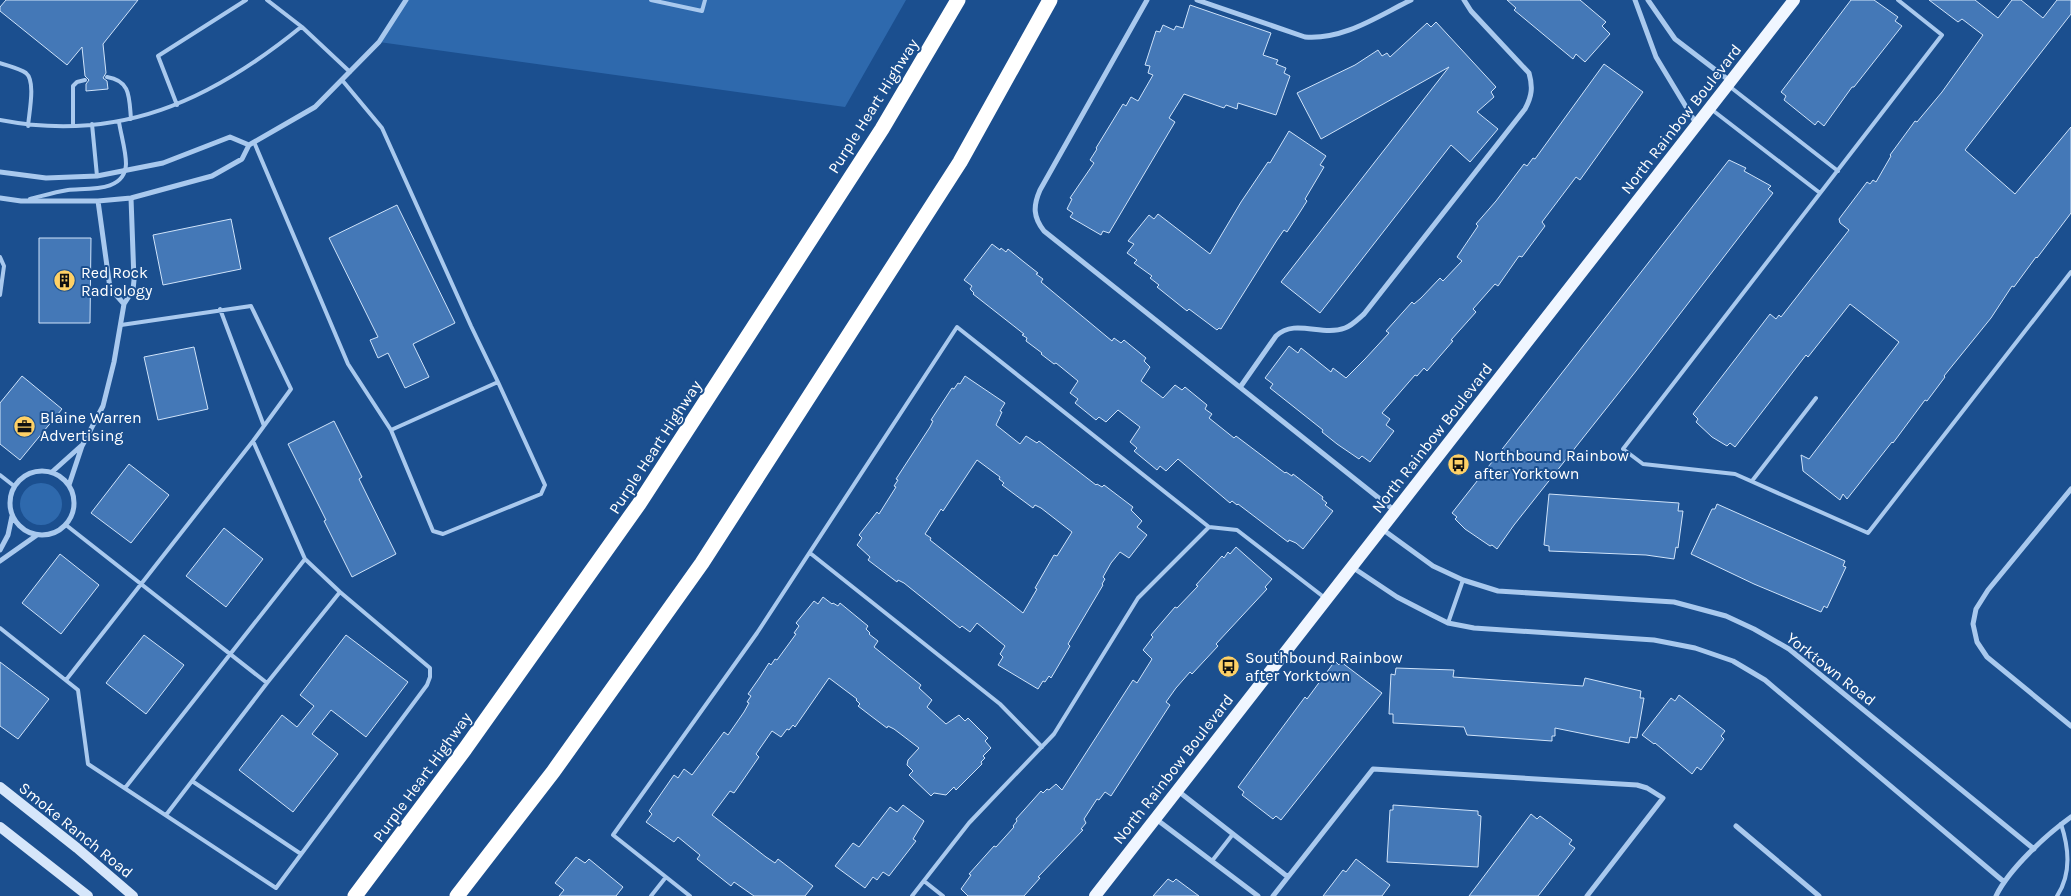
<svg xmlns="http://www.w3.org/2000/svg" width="2071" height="896" font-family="Karla,sans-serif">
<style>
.green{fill:#2e69ad}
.building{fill:#4478b7;stroke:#cfe3fa;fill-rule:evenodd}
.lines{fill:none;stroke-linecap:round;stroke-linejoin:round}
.service{stroke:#a9c9ee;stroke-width:4}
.minor{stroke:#a9c9ee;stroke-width:5}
.secondary{stroke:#d6e6fa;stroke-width:10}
.primary{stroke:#f0f6ff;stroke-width:12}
.motorway{stroke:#fff;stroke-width:15}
.labels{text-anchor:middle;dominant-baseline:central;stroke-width:4;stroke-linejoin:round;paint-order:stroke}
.street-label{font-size:16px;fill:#fff;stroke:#1b4f8f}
.poi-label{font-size:16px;fill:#fff;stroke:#1b4f8f;text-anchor:start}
</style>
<rect width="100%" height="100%" fill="#1b4f8f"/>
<path class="green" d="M406 0H906L845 107 379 42Z
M20 504a21 21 0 1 1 42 0a21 21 0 1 1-42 0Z"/>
<path class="building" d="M6 0H138L103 44 106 73 103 78 107 81 108 89 86 91V84L89 80 85 76 82 47 67 65 0 11V7Z
M1507 0H1580L1606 22 1602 26 1610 34 1585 62 1576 54 1573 59 1514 10 1516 8Z
M1851 0H1874L1898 17 1895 21 1902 26 1854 87H1852L1824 126 1818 121 1815 125 1784 100 1786 96 1781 92Z
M1929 0H1975L1998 18 2012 0H2021L2043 18 2057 0H2071V14L1965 150 2015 194 2071 127V213L2037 258 2036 257 2014 287 2012 286 1991 318 1944 376 1945 377 1927 401 1925 400 1893 443 1892 442 1847 499 1843 494 1840 500 1803 471 1801 455 1809 459 1899 342 1850 304 1808 357 1806 355 1735 447 1730 443 1727 446 1712 437 1696 422 1698 419 1693 414 1770 314 1776 319 1779 315 1781 317 1849 230 1840 223 1839 219 1867 182 1870 184 1873 180 1876 182 1891 156 1890 155 1915 121 1917 122 1942 92 1983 35 1962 19 1958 22Z
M1190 5 1271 33 1263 55 1278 60 1276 64 1286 68 1284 73 1290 76 1276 115 1238 103 1237 109 1226 105 1224 108 1184 94 1169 118 1175 122 1109 233 1103 231 1101 235 1070 217 1073 213 1067 209 1072 199 1070 198 1094 163 1090 160 1097 149 1096 148 1123 104 1126 106 1131 97 1138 101 1153 75 1148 73 1150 66 1145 65 1156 31 1160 32 1163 25 1174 30 1176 26 1183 28Z
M1436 22 1496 87 1491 92 1494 97 1477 112 1498 129 1470 162 1451 145 1320 313 1281 282 1449 67 1321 139 1297 93 1355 65 1378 50 1382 56 1387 53 1390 57 1427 23 1431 27Z
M1604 64 1643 92 1580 180 1576 177 1542 222 1545 226 1522 257 1519 256 1498 286 1495 284 1473 309 1476 312 1451 340 1453 341 1427 371 1424 368 1417 376 1415 375 1382 413 1390 419 1386 425 1394 431 1370 462 1362 456 1359 459 1337 444 1322 432 1323 430 1270 388 1273 384 1265 378 1289 346 1298 353 1301 348 1331 372 1333 368 1346 378 1365 359 1389 333 1386 331 1412 302 1414 304 1421 298 1440 278 1443 281 1462 261 1457 257 1478 226 1476 224 1496 201 1524 164 1527 166 1533 158 1535 159Z
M1289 131 1326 156 1320 165 1324 167 1305 199 1307 201 1300 212 1287 232 1284 230 1277 240 1221 329 1219 328 1217 330 1189 309 1187 311 1157 287 1159 285 1150 278 1152 276 1134 263 1137 260 1127 253 1134 244 1128 241 1149 215 1154 219 1158 214 1210 254 1241 202 1268 162 1270 163Z
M1729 160 1746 168 1744 171 1771 186 1768 189 1773 193 1636 371 1514 525 1497 549 1492 545 1490 546 1465 529 1455 519 1457 517 1452 513Z
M397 205 455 323 413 344 429 377 405 388 388 353 378 358 370 340 378 337 329 238Z
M231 219 241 269 163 285 153 235Z
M39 238H91L90 323H39Z
M992 244 1000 250 1001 248 1006 252 1008 249 1024 262 1038 273 1036 274 1043 279 1041 282 1112 341 1114 338 1121 343 1124 340 1146 358 1144 361 1150 367 1141 381 1163 398 1175 385 1182 390 1185 387 1207 405 1205 409 1212 414 1209 418 1234 438 1236 436 1285 473 1286 472 1292 476 1293 474 1323 497 1322 499 1327 503 1325 505 1333 511 1303 549 1296 543 1289 540 1288 542 1238 504 1237 505 1232 501 1230 503 1178 459 1166 471 1160 466 1157 470 1134 451 1137 448 1130 442 1140 427 1118 410 1106 422 1099 417 1096 420 1075 403 1078 399 1070 393 1078 381 1056 363 1054 364 1041 354 1042 353 1026 341 1027 338 1022 335 1024 334 973 294 974 293 970 289 972 286 964 280Z
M194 347 208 409 158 420 144 357Z
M22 376 62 409 20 460 0 444V403Z
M965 376 1005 403 1000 411 1002 412 996 425 1020 444 1026 436 1037 443 1039 441 1096 485 1097 484 1102 487 1104 485 1133 507 1131 510 1142 521 1137 527 1147 535 1129 558 1120 552 1111 563 1103 577 1105 579 1102 584 1103 585 1068 644 1070 646 1051 678 1049 676 1045 682 1043 681 1038 689 998 665 1003 657 1000 654 1005 646 977 623 970 632 962 626 960 628 904 583 898 580 897 582 868 560 870 557 857 545 862 538 859 535 877 512 879 514 896 487 894 486 898 480 896 479 930 427 933 421 931 420 952 388 954 389 958 383 960 384ZM977 460 1000 477 999 479 1004 483 1002 485 1033 508 1035 505 1041 508 1072 532 1057 556 1054 555 1035 588 1037 589 1023 613 930 540 931 538 925 534 941 509 943 511Z
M334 421 362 477 359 479 396 554 352 577 324 521 326 520 288 444Z
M129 464 169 495 131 543 91 513Z
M1549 494 1679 503 1678 511H1683L1678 548 1676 547 1674 559 1646 555 1549 551V546L1544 545Z
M1717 504 1845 561 1843 566 1846 567 1827 608 1824 606 1821 612 1754 584 1691 554 1712 509H1715Z
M224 528 263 559 226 607 186 576Z
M1236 547 1272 579 1265 587 1267 589 1216 644 1218 646 1192 674 1190 672 1176 688 1166 702 1170 705 1111 796 1105 792 1099 800 1097 799 1084 819 1086 823 1081 829 1083 830 1038 877 1040 878 1024 896H968L961 889 971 875 969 874 994 846 996 847 1014 827 1013 826 1017 821 1016 819 1041 791 1043 793 1047 789 1049 790 1056 784 1062 790 1133 680 1137 683 1152 659 1143 650 1153 637 1151 635 1175 607 1177 608 1198 586 1196 585 1222 556 1224 558 1228 552 1230 554Z
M60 554 99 585 61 634 22 603Z
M823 597 832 604 833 603 838 606 840 603 868 626 866 629 870 633 869 634 878 641 874 647 921 685 919 688 932 700 927 707 946 724 959 715 965 721 968 718 988 738 985 741 991 748 983 756 985 758 981 762 982 764 956 790 954 787 946 795 934 793 931 796 909 775 913 771 907 765 908 760 919 748 894 729 888 726 887 728 871 716 858 706 860 704 856 700 857 699 829 678 795 727 793 725 789 730 787 729 781 737 772 731 756 754 759 757 741 783 734 793 730 791 712 815 766 857 775 863 778 859 813 886 805 896H754L734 882 731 886 697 859 700 855 678 837 674 842 646 822 652 814 649 811 674 775 678 778 684 769 692 775 724 732 728 735 744 712 749 703 747 702 751 696 748 694 760 677 769 663 771 665 775 659 777 660 796 634 794 633 799 626 796 623 814 601 818 604Z
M144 635 184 665 146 714 106 683Z
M346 635 408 682 366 737 331 710 312 734 338 754 293 812 239 770 282 715 297 727 314 706 300 695Z
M1335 661 1339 665 1341 662 1382 693 1281 820 1276 816 1273 819 1242 795 1244 792 1238 787 1305 697 1307 699Z
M0 662 49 699 18 739 0 726Z
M1396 668 1454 670 1453 677 1583 686 1585 678 1641 691 1640 698H1644L1637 738 1630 737 1629 743 1555 728V736H1552V741L1467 735 1464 727 1393 723V714H1389L1390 693 1391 674 1395 675Z
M1679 695 1725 731 1721 736 1724 739 1701 770 1697 767 1692 774 1655 743 1654 744 1642 735 1671 698 1675 701Z
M903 805 924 821 913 839 916 841 889 876 883 872 877 880 873 877 865 888 835 866 853 843 859 847 890 807 897 812Z
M1393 805 1478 811V815L1481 816 1478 867 1387 862 1390 810H1393Z
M1531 814 1537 819 1540 816 1572 840 1569 844 1575 848 1542 891 1538 896H1469Z
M576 857 585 863 589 859 623 887 616 896H559L564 890 555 883Z
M1356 859 1390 885 1382 896H1323L1343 870 1346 872Z
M1168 879 1173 882 1176 879 1199 896H1153Z"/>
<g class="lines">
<path class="service" d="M267 0 302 27 350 72
M651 0 702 11 705 0
M1898 0 1942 35 1623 449 1643 464 1735 474 1868 533 2071 272
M0 63C8 66 19 68 26 73 36 81 29 113 28 126
M107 77C131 81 129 97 131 119
M1729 86 1838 171
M177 105 158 56 246 0
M1711 109 1820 193
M0 120C119 143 210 101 301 27
M92 124 97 176
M73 126V86L77 82 85 80
M254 142 348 364 391 430 498 382 471 326 382 128 342 80
M30 199C42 196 55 192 68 190 87 188 125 193 126 164 126 151 121 135 119 122
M0 257 4 266 0 295
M220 309 264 426
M391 430 433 531 443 534 541 494 545 485 498 382
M0 475 14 486
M1752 481 1816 398
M66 525 267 683
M810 553 1000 704 1042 747
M1448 623 1463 580
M0 628 78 690 88 764 276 888 427 685 430 677V668L340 592 305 559 253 441
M66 680 253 441 291 389 251 306 121 325
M192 781 301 854
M125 788 305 559
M166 815 267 683 340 592
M1212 861 1233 834
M924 881 943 896
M651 896 666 877
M690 896 613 835 757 633 957 327 1209 527 1237 530 1325 598
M912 896 969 823 1054 734 1138 598 1209 527
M2057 896C2071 875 2069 848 2061 824"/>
<path class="minor" d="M1147 0 1040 190C1033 206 1033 217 1044 231L1395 511
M1197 0 1305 37C1344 40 1378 16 1411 0
M1635 0 1656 57 1697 125
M1648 0 1675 39 1730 81
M0 172 46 178 97 176 163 163 230 137 249 145
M0 198 21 201H98L131 198 212 176 242 159 249 145 315 107 379 42 406 0
M98 201 110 288 124 304
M1241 386 1276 336C1295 318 1322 337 1345 328 1353 325 1358 319 1364 314L1525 109C1532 96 1533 87 1529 73L1471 11 1464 0
M10 503a32 32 0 1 1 64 0a32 32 0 1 1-64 0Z
M52 472 81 446
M69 485 82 446 103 406 114 362 124 304 133 290 134 280 131 198
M2071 489 1988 590 1976 609 1973 624 1977 642 1987 657 2071 726
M1382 529 1433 566 1463 580 1498 591 1674 602 1726 616 1754 629 1789 649 2034 849
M0 550 8 535 12 516
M0 561 37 535
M1352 567 1397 597 1432 615 1448 623 1474 628 1654 640 1695 648 1733 661 1765 680 2003 881
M1178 791 1288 877
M1156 819 1258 896
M1736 826 1819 896
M1273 896 1373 769 1637 785 1647 788 1663 798 1587 896
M1996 896C2009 869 2046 835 2071 817"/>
<path class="secondary" d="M0 787 77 848 133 896
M0 827 88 896"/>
<path class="primary" d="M1095 896 1794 0"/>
<path class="motorway" d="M355 896 465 749 639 504 882 129 958 0
M457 896 553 772 702 563 960 162 1050 0"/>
</g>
<defs>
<symbol id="building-disc" viewBox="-11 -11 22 22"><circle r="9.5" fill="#ffd166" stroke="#1b4f8f"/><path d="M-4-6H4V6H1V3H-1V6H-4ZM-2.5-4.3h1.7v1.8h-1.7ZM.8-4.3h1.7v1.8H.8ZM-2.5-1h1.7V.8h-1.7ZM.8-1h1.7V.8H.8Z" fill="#111"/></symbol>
<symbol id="office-disc" viewBox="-11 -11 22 22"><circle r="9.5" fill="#ffd166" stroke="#1b4f8f"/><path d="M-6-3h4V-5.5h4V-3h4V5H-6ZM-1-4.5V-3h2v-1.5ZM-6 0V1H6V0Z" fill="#111"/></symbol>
<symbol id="bus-disc" viewBox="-11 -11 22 22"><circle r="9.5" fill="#ffd166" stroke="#1b4f8f"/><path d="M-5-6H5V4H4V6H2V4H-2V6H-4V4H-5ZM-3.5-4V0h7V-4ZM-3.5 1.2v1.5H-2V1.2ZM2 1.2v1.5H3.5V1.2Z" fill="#111"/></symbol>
</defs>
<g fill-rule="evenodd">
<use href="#building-disc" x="52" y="268" width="25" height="25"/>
<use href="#office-disc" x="12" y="414" width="25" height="25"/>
<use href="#bus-disc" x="1446" y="452" width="25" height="25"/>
<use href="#bus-disc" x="1216" y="654" width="25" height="25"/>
</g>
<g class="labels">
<g class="street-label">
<text transform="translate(873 106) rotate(-58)">Purple Heart Highway</text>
<text transform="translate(1681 119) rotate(-52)">North Rainbow Boulevard</text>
<text transform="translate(1432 438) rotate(-52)">North Rainbow Boulevard</text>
<text transform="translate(655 447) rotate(-57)">Purple Heart Highway</text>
<text transform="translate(1831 669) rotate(38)">Yorktown Road</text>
<text transform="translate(1173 769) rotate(-52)">North Rainbow Boulevard</text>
<text transform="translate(422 777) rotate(-54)">Purple Heart Highway</text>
<text transform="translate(76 830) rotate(39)">Smoke Ranch Road</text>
</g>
<g class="poi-label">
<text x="81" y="272">Red Rock<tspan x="81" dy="18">Radiology</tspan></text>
<text x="40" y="417">Blaine Warren<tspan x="40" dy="18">Advertising</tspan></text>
<text x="1474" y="455">Northbound Rainbow<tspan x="1474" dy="18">after Yorktown</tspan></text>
<text x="1245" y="657">Southbound Rainbow<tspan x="1245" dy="18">after Yorktown</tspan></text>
</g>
</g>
</svg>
